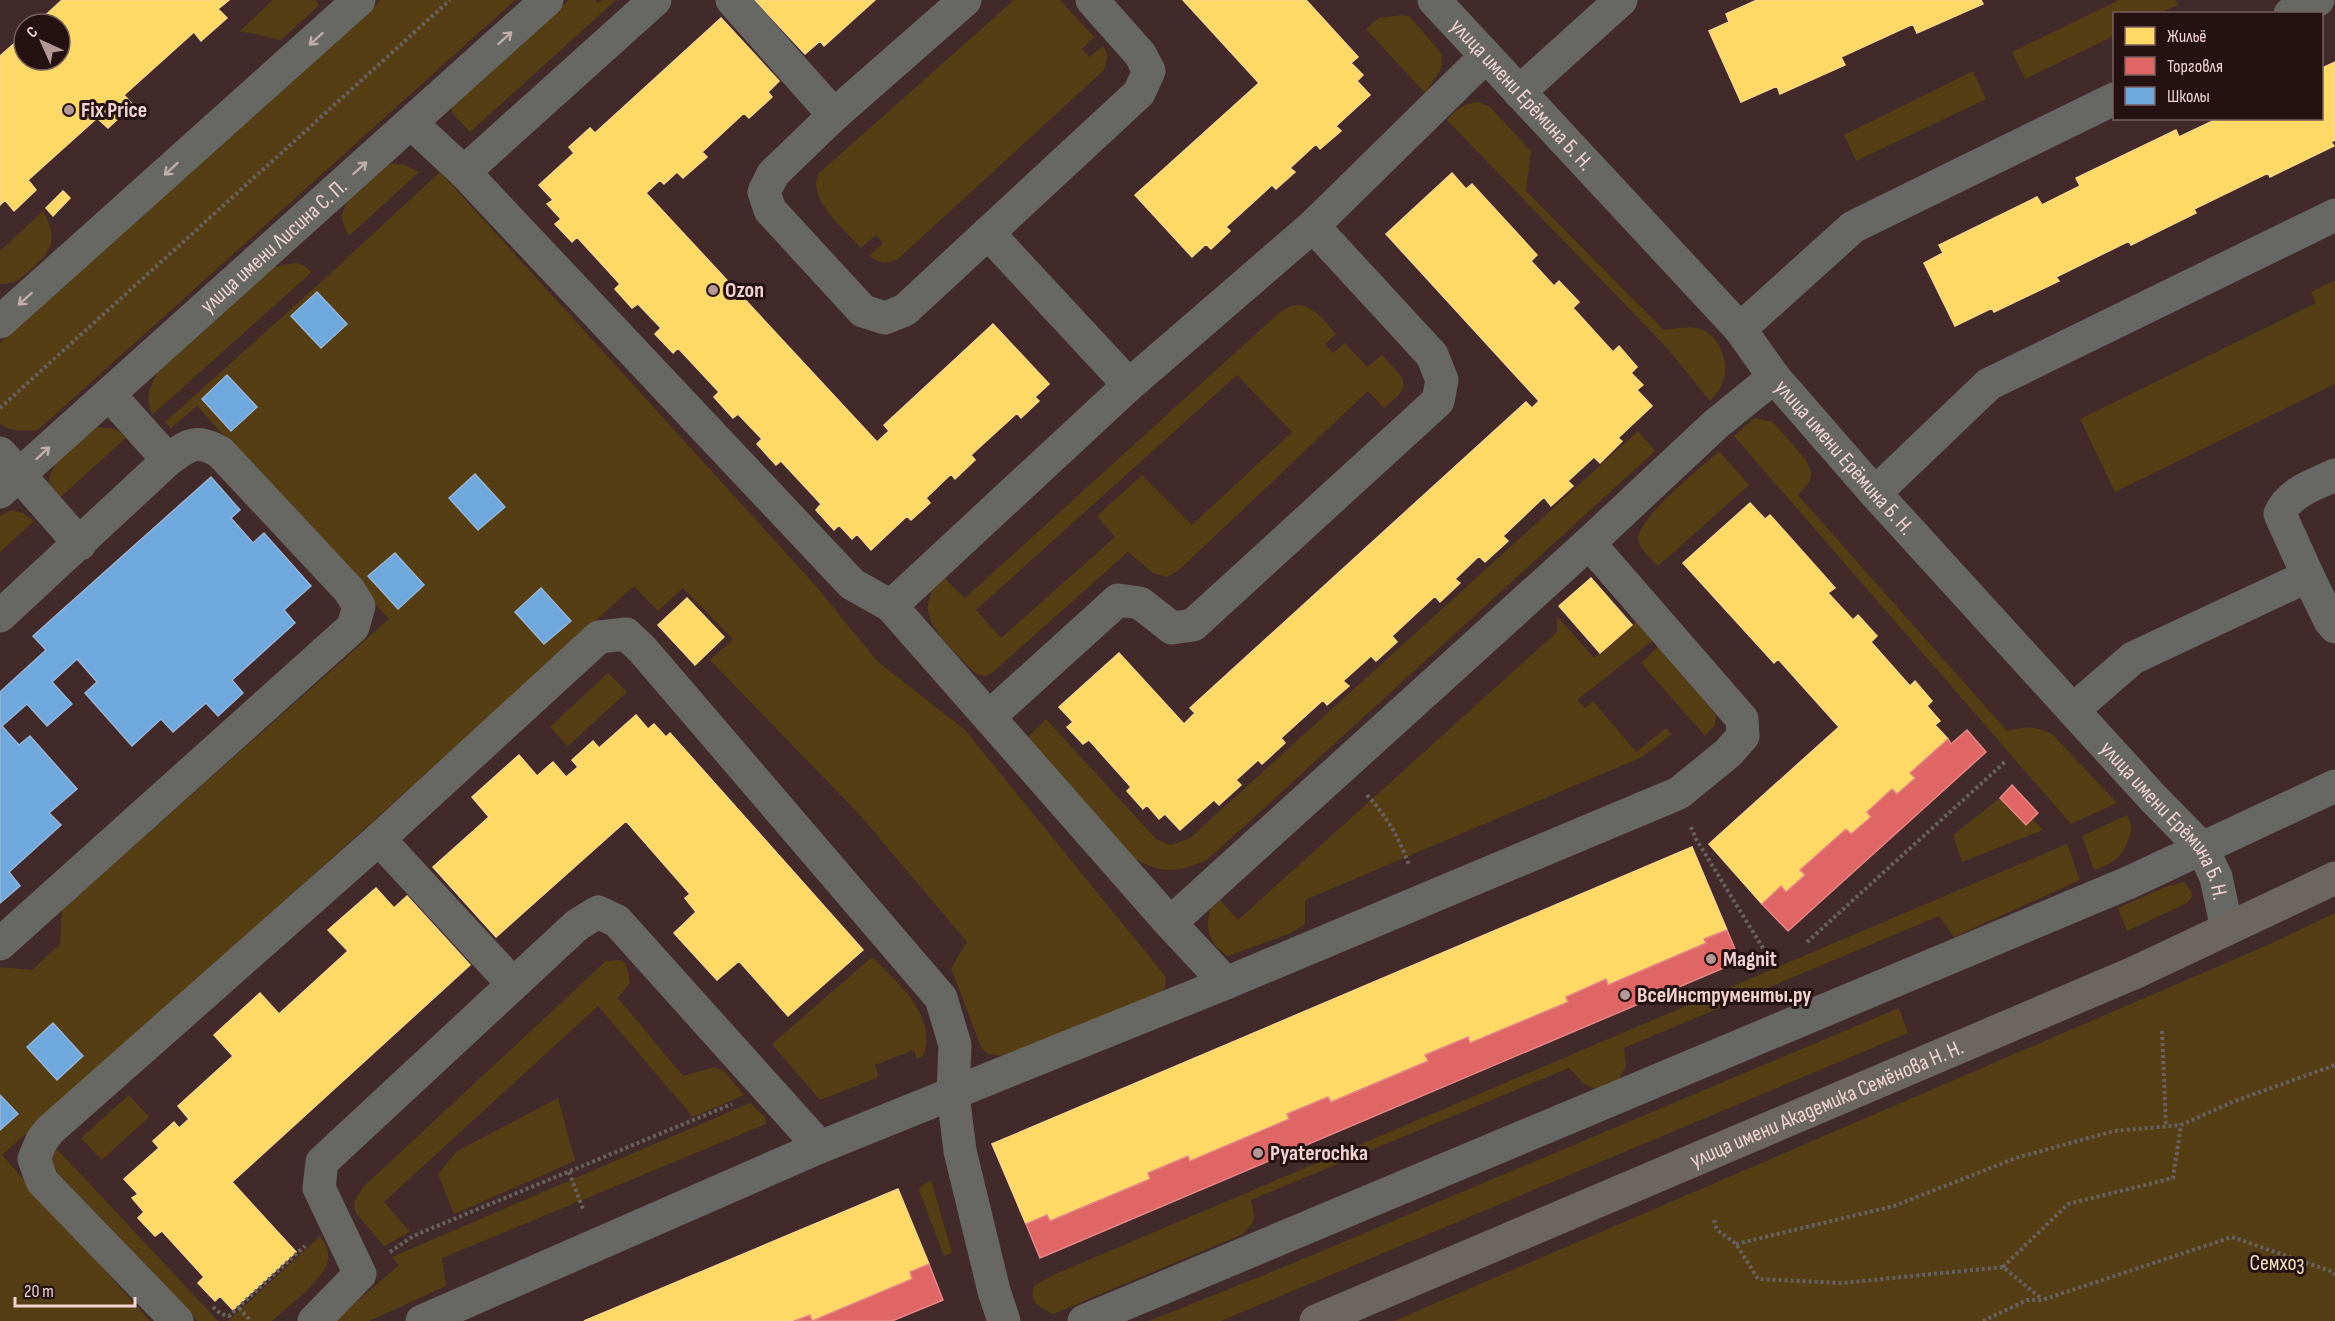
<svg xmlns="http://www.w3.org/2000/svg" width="2335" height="1321" font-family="'Sofia Sans Condensed',sans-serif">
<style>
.green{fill:#553d14;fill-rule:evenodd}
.homes{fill:#ffd966;stroke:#fbd786;stroke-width:1.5}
.shops{fill:#e06666;stroke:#e58786;stroke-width:1.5}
.schools{fill:#6fa8dc;stroke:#96b5d9;stroke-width:1.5}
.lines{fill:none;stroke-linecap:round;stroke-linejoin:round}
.path{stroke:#686260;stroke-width:4;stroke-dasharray:3 3;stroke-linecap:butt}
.minor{stroke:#676763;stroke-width:33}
.major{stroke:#6c6661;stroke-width:33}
.oneway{stroke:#c1adab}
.poi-dot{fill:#b49897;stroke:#251111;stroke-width:2}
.labels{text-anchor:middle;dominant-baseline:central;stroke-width:6;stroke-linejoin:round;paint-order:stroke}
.street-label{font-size:22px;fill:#f2d3d2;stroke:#251111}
.poi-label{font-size:22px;font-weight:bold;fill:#f2d3d2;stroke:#251111;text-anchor:start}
.park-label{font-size:22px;fill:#f6e1be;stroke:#251111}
</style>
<rect width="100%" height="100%" fill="#422a2a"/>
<path class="green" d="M273 0H315L319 5 281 40 240 31Z
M381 0H515L38 430C25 431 10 433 0 423V343Z
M569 0H595L598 3 602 0H616L470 132 453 114 451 107Z
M1014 0H1060L1094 37 1082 49 1089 57 1103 46C1109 54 1107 60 1104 70L898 259C885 265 880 263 869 256L883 243 876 235 861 248C846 231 805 198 819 173Z
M2119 0H2176L2178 5 2160 13 2114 14V36L2025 79 2012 52Z
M1403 15 1409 16 1442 54 1441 69 1425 93 1366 29 1379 18Z
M1973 71 1986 99 1856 161 1844 135Z
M1479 102 1490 107 1531 151 1526 191 1664 330C1674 329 1687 326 1697 328 1722 334 1733 369 1719 390 1717 394 1713 397 1710 401L1668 349 1447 120C1457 109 1464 103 1479 102Z
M388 163 405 165 419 172 349 236C347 231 342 224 342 218 343 195 372 177 388 163Z
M440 172 815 585 877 661 965 730 1166 977 1165 988 1159 994 1001 1056 988 1054 981 1047 951 968 967 942 860 815 710 660 733 639 683 588 658 611 634 586 2 1155 150 1321H0V967L32 970 60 944 62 910 389 619 197 406 171 428 165 422 320 283Z
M43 211C59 241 52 251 29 271 19 280 14 284 0 284V251Z
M296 263 303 265 312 272 152 415C145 397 150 386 159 370L274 267Z
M2335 280V384L2115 492 2080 419 2316 303 2311 292Z
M1300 305C1316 308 1326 323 1336 334L1325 344 1333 353 1345 343 1367 367 1382 355 1402 377 1404 387 1398 396 1384 408 1368 391 1179 570 1167 577 1153 573 1128 552 993 672C985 677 981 677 974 672 948 643 905 615 943 577L965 598 1279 313 1290 306ZM1237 375 1292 432 1192 525 1142 475 1097 516 1115 537 1001 638 976 610Z
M1754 418 1773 422 1806 460 1811 472 1810 481 1798 495 2007 731C2025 727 2035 725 2052 734L2117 803 2071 824 1734 436Z
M97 427 115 429 127 437 54 503C36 466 72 449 97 427Z
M1638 431 1655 451 1207 860C1178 872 1162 875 1134 858L1027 738 1046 719 1156 839 1171 845 1190 838Z
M1719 451 1749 485 1658 566C1652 559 1639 549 1638 540 1636 519 1703 466 1719 451Z
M11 510 23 513 34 521 0 552V516Z
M1557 616 1594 658 1637 621 1652 641 1577 700 1585 708 1593 701 1636 752 1666 728 1672 734 1642 757 1305 900V924L1291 933 1228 956C1206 944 1201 917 1218 898L1238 920 1557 632Z
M1658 647 1716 715 1715 725 1705 736 1641 663Z
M608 673 627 692 568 746 550 727Z
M2000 798 2025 825 2032 818 2043 830 1962 862 1953 835Z
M2127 815 2132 827C2125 854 2120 861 2094 870L2082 836Z
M2067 844 2080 880 1954 937 1939 916 1624 1048 1626 1066 1619 1080 1595 1089 1583 1083 1569 1068 1251 1200C1255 1219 1257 1219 1243 1234L1053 1314C1041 1308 1028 1302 1034 1286L1053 1275Z
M2184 882 2191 891 2192 897 2187 903 2127 931 2118 908 2165 887Z
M2335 913V1321H1394L2270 944Z
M872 957C894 980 930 1008 926 1044 925 1052 925 1056 917 1059L914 1050 875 1065 878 1074 877 1078 820 1100 772 1044Z
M621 960C628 965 629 975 630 983L618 998 683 1076 714 1067 725 1072 744 1095 693 1117 598 1006 384 1202 410 1232 384 1246 355 1212 354 1202 363 1187 606 961Z
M1899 1008 1908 1033 1221 1321H1149L1291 1264Z
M129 1095 149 1117 102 1160 81 1138Z
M558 1098 575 1161 454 1214 438 1174 457 1151Z
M750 1103 765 1117 766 1124 442 1258 446 1286 369 1321H334L399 1265 392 1257Z
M57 1149 218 1321H198L58 1173 51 1160Z
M931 1180 952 1253 944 1256 919 1190 921 1186Z
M320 1236C324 1242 329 1250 328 1258 327 1278 287 1307 272 1321H228Z"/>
<path class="homes" d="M62 0H229L218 9 227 18 201 41 194 32 124 95 133 105 108 128 97 118 28 180 36 190 14 211 5 200 0 205V56L24 35V60H60V24H36Z
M755 0H875L824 46 820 41 805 54Z
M1183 0H1306L1358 57 1351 63 1363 75 1357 81 1370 95 1336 126 1341 131 1320 149 1316 144 1290 168 1295 172 1276 189 1272 185 1226 227 1230 231 1211 249 1206 244 1192 257 1135 195 1259 83Z
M1757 0H1981L1983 4 1917 33 1913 24 1841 57 1845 65 1780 94 1777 86 1741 102 1709 31 1729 22 1726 14Z
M721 18 779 81 768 92 772 97 749 118 744 113 702 152 707 157 683 178 677 172 664 184 660 180 646 193 877 442 889 431 884 425 993 324 1049 384 1035 397 1039 401 1021 418 1017 413 971 455 975 460 955 479 951 474 926 498 930 503 911 520 907 516 871 550 857 534 852 539 839 525 834 530 816 510 821 504 781 461 776 465 757 444 762 439 738 414 733 418 714 397 719 392 678 348 673 353 655 334 661 328 638 304 632 308 615 289 620 284 577 237 572 242 555 224 561 219 547 204 553 200 539 185 574 153 569 147 590 128 595 133Z
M2335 62V140L2331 142 2334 146 2270 177 2268 173 2194 209 2196 213 2131 245 2129 241 2056 277 2059 281 1994 312 1992 308 1955 326 1924 263 1943 253 1939 245 2037 197 2042 205 2080 186 2076 178 2176 130 2179 137 2219 118H2322V68Z
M1452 173 1466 189 1472 184 1537 255 1531 261 1554 286 1559 281 1579 302 1573 308 1613 352 1619 346 1637 367 1631 373 1643 385 1637 390 1652 406 1618 438 1622 441 1600 463 1594 457 1568 481 1573 486 1551 506 1544 497 1503 536 1508 541 1485 562 1479 556 1455 579 1460 583 1440 602 1435 596 1392 636 1397 642 1376 661 1371 656 1343 681 1349 686 1327 705 1323 700 1281 738 1285 743 1262 764 1258 760 1236 780 1241 785 1219 805 1214 800 1180 830 1165 814 1159 819 1147 805 1143 809 1127 791 1131 787 1089 740 1083 744 1067 727 1073 722 1059 707 1119 653 1184 724 1195 713 1190 708 1526 402 1532 408 1539 401 1386 234Z
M63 191 70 198 53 216 46 208Z
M1750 503 1765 519 1770 515 1835 588 1828 593 1853 620 1858 615 1877 636 1871 642 1910 686 1915 681 1932 701 1927 706 1940 721 1935 725 1948 739 1910 773 1915 778 1897 794 1892 789 1867 812 1871 817 1851 834 1846 829 1800 870 1805 875 1786 892 1781 886 1762 904 1709 844 1839 727 1778 659 1774 663 1683 563Z
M1591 578 1632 625 1600 653 1559 606Z
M687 598 724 637 695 665 658 625Z
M636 715 648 729 654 724 666 737 670 733 863 950 788 1016 739 961 717 980 674 933 696 912 685 898 690 894 626 821 496 937 433 867 489 817 472 797 519 755 537 776 553 762 566 777 578 767 572 760 593 741 599 748Z
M1692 847 1727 930 1704 939 1706 943 1608 985 1606 979 1566 997 1568 1002 1470 1043 1468 1037 1425 1055 1428 1061 1331 1102 1328 1097 1287 1114 1289 1119 1190 1161 1188 1156 1148 1173 1150 1179 1050 1221 1047 1215 1026 1224 992 1144Z
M376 888 394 908 407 896 470 965 232 1182 296 1252 233 1310 220 1296 215 1301 198 1283 204 1277 162 1231 155 1236 138 1218 144 1212 132 1198 138 1194 124 1179 159 1148 153 1141 174 1122 179 1128 189 1119 178 1106 233 1056 214 1035 260 993 279 1014 348 951 328 930Z
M898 1189 929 1264 910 1272 912 1279 812 1321 810 1315 794 1321H584Z"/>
<path class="shops" d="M1967 730 1986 752 1788 931 1762 904 1781 886 1786 892 1805 875 1800 870 1846 829 1851 834 1871 817 1867 812 1892 789 1897 794 1915 778 1910 773 1948 739 1951 744Z
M2012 785 2038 813 2026 825 2000 798Z
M1727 930 1740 961 1040 1258 1026 1224 1047 1215 1050 1221 1150 1179 1148 1173 1188 1156 1190 1161 1289 1119 1287 1114 1328 1097 1331 1102 1428 1061 1425 1055 1468 1037 1470 1043 1568 1002 1566 997 1606 979 1608 985 1706 943 1704 939Z
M929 1264 943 1300 892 1321H794L810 1315 812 1321 912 1279 910 1272Z"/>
<path class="schools" d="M317 292 347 324 321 348 291 316Z
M227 375 257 407 231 431 202 399Z
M475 474 505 507 478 530 449 498Z
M211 477 240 510 231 518 253 543 264 533 311 586 284 610 295 623 232 680 243 693 218 716 206 703 173 732 161 719 132 746 85 693 97 682 77 659 52 682 72 704 47 726 27 704 2 726 19 745 30 736 77 789 49 813 61 825 9 872 20 886 0 903V692L46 650 33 636Z
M395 553 424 585 398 609 368 576Z
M541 588 571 621 544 644 515 612Z
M53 1023 83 1056 57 1080 27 1047Z
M0 1095 18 1114 0 1130Z"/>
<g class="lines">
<path class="path" d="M0 408 450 0
M1367 795C1388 818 1398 836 1409 865
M1691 827 1696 839 1769 958
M1807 942 2006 761
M2162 1031 2166 1126
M569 1172 583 1209
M1714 1220 1717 1230 1736 1244 1758 1279 1842 1283 2003 1267 2042 1299
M1736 1244 1894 1206 2016 1158 2114 1131 2181 1125
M390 1252 413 1236 732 1104
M2003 1267 2068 1204 2173 1178 2181 1125 2235 1101 2335 1065
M213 1307 221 1314 229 1316 305 1246
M239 1308 251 1321
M1983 1321 2027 1300H2042L2232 1237 2333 1272 2335 1275"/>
<g class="minor">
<path d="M655 0 464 172 852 584 891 606 1170 923 1226 983"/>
<path d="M732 0 834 115"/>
<path d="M965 0 834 115 773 174 764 192 770 210 863 311 885 318 905 310 1139 93 1149 71 1140 54 1092 0"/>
<path id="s1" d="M1434 0 1740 329 1774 377 1875 493 2153 798 2202 848 2216 877 2227 929"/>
<path d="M2290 14 2318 0"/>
<path d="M1519 92 1621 0"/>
<path d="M411 123 464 172"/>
<path d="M988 233 1129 385"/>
<path d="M0 322 359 0"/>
<path d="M1740 329 1853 227 2114 99"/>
<path d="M109 394 168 460"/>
<path d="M0 453 80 544"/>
<path id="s2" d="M0 492 547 0"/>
<path d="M1875 493 1989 384 2335 215"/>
<path d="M2308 576 2280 514C2289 492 2314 485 2335 475"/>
<path d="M891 606 1129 385 1313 226 1486 56"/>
<path d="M0 616 168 460C189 445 195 438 220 452L349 590 359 606 353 627 0 944"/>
<path d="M2073 710 2133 658 2308 576 2330 621 2335 627"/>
<path d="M990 716 1118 600 1140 603 1172 628 1193 625 1438 401 1442 380 1432 355 1313 226"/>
<path d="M379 839 513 984"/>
<path d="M1170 923 1589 543 1716 424 1774 377"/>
<path d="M177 1321 42 1181 34 1159 42 1140 50 1130 379 839 599 637 626 634 642 649 941 998 955 1045 953 1094 960 1151 994 1291 1004 1321"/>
<path d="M314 1321 360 1274 319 1188 322 1162 577 925 598 912 617 921 820 1147"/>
<path d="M422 1321 820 1147 1226 983 1679 793 1728 753 1743 736 1742 719 1589 543"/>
<path d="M1084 1321 2130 882 2335 786"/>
</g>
<path class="major" id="s3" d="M1316 1321 2136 972 2335 878"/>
</g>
<defs><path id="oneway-shaft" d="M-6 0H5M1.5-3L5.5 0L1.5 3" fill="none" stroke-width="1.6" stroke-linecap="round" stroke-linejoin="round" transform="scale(1.5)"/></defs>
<g class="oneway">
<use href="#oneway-shaft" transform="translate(505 38) rotate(-42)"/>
<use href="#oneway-shaft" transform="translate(316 39) rotate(138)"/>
<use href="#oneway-shaft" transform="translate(360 168) rotate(-42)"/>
<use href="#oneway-shaft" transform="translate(171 169) rotate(138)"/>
<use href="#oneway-shaft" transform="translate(25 299) rotate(138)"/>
<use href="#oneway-shaft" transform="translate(43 453) rotate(-42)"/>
</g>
<g class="poi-dot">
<circle cx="69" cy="110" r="6"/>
<circle cx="713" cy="290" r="6"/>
<circle cx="1711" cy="959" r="6"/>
<circle cx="1625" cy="995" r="6"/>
<circle cx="1258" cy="1153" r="6"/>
</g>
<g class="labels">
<g class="street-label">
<text stroke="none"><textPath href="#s1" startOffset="129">улица имени Ерёмина Б. Н.</textPath></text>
<text stroke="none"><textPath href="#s2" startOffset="368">улица имени Лисина С. П.</textPath></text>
<text stroke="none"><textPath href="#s1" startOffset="615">улица имени Ерёмина Б. Н.</textPath></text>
<text stroke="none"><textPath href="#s1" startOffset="1101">улица имени Ерёмина Б. Н.</textPath></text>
<text stroke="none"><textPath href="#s3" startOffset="555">улица имени Академика Семёнова Н. Н.</textPath></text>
</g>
<g class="poi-label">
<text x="81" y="110">Fix Price</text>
<text x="725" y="290">Ozon</text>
<text x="1723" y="959">Magnit</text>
<text x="1637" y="995">ВсеИнструменты.ру</text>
<text x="1270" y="1153">Pyaterochka</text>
</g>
<g class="park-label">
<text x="2277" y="1263">Семхоз</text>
</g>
</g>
<rect x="2113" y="12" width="210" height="108" fill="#251111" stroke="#775f5e" stroke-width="1.5"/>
<rect x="2125" y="27" width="30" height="18" fill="#ffd966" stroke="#775f5e" stroke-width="1.5"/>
<text x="2167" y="42" font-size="18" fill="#f2d3d2">Жильё</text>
<rect x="2125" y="57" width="30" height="18" fill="#e06666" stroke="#775f5e" stroke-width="1.5"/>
<text x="2167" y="72" font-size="18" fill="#f2d3d2">Торговля</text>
<rect x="2125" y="87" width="30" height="18" fill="#6fa8dc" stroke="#775f5e" stroke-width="1.5"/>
<text x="2167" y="102" font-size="18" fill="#f2d3d2">Школы</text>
<g transform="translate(42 42) rotate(315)"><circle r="28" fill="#251111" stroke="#775f5e" stroke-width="1.5"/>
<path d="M0-4.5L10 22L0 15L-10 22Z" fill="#b49897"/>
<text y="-9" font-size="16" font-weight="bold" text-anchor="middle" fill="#f2d3d2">С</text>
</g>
<path d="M15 1297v9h120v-9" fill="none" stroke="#f2d3d2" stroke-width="3"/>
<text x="24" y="1297" font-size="18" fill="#f2d3d2" stroke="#251111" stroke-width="4.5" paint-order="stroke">20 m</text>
</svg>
